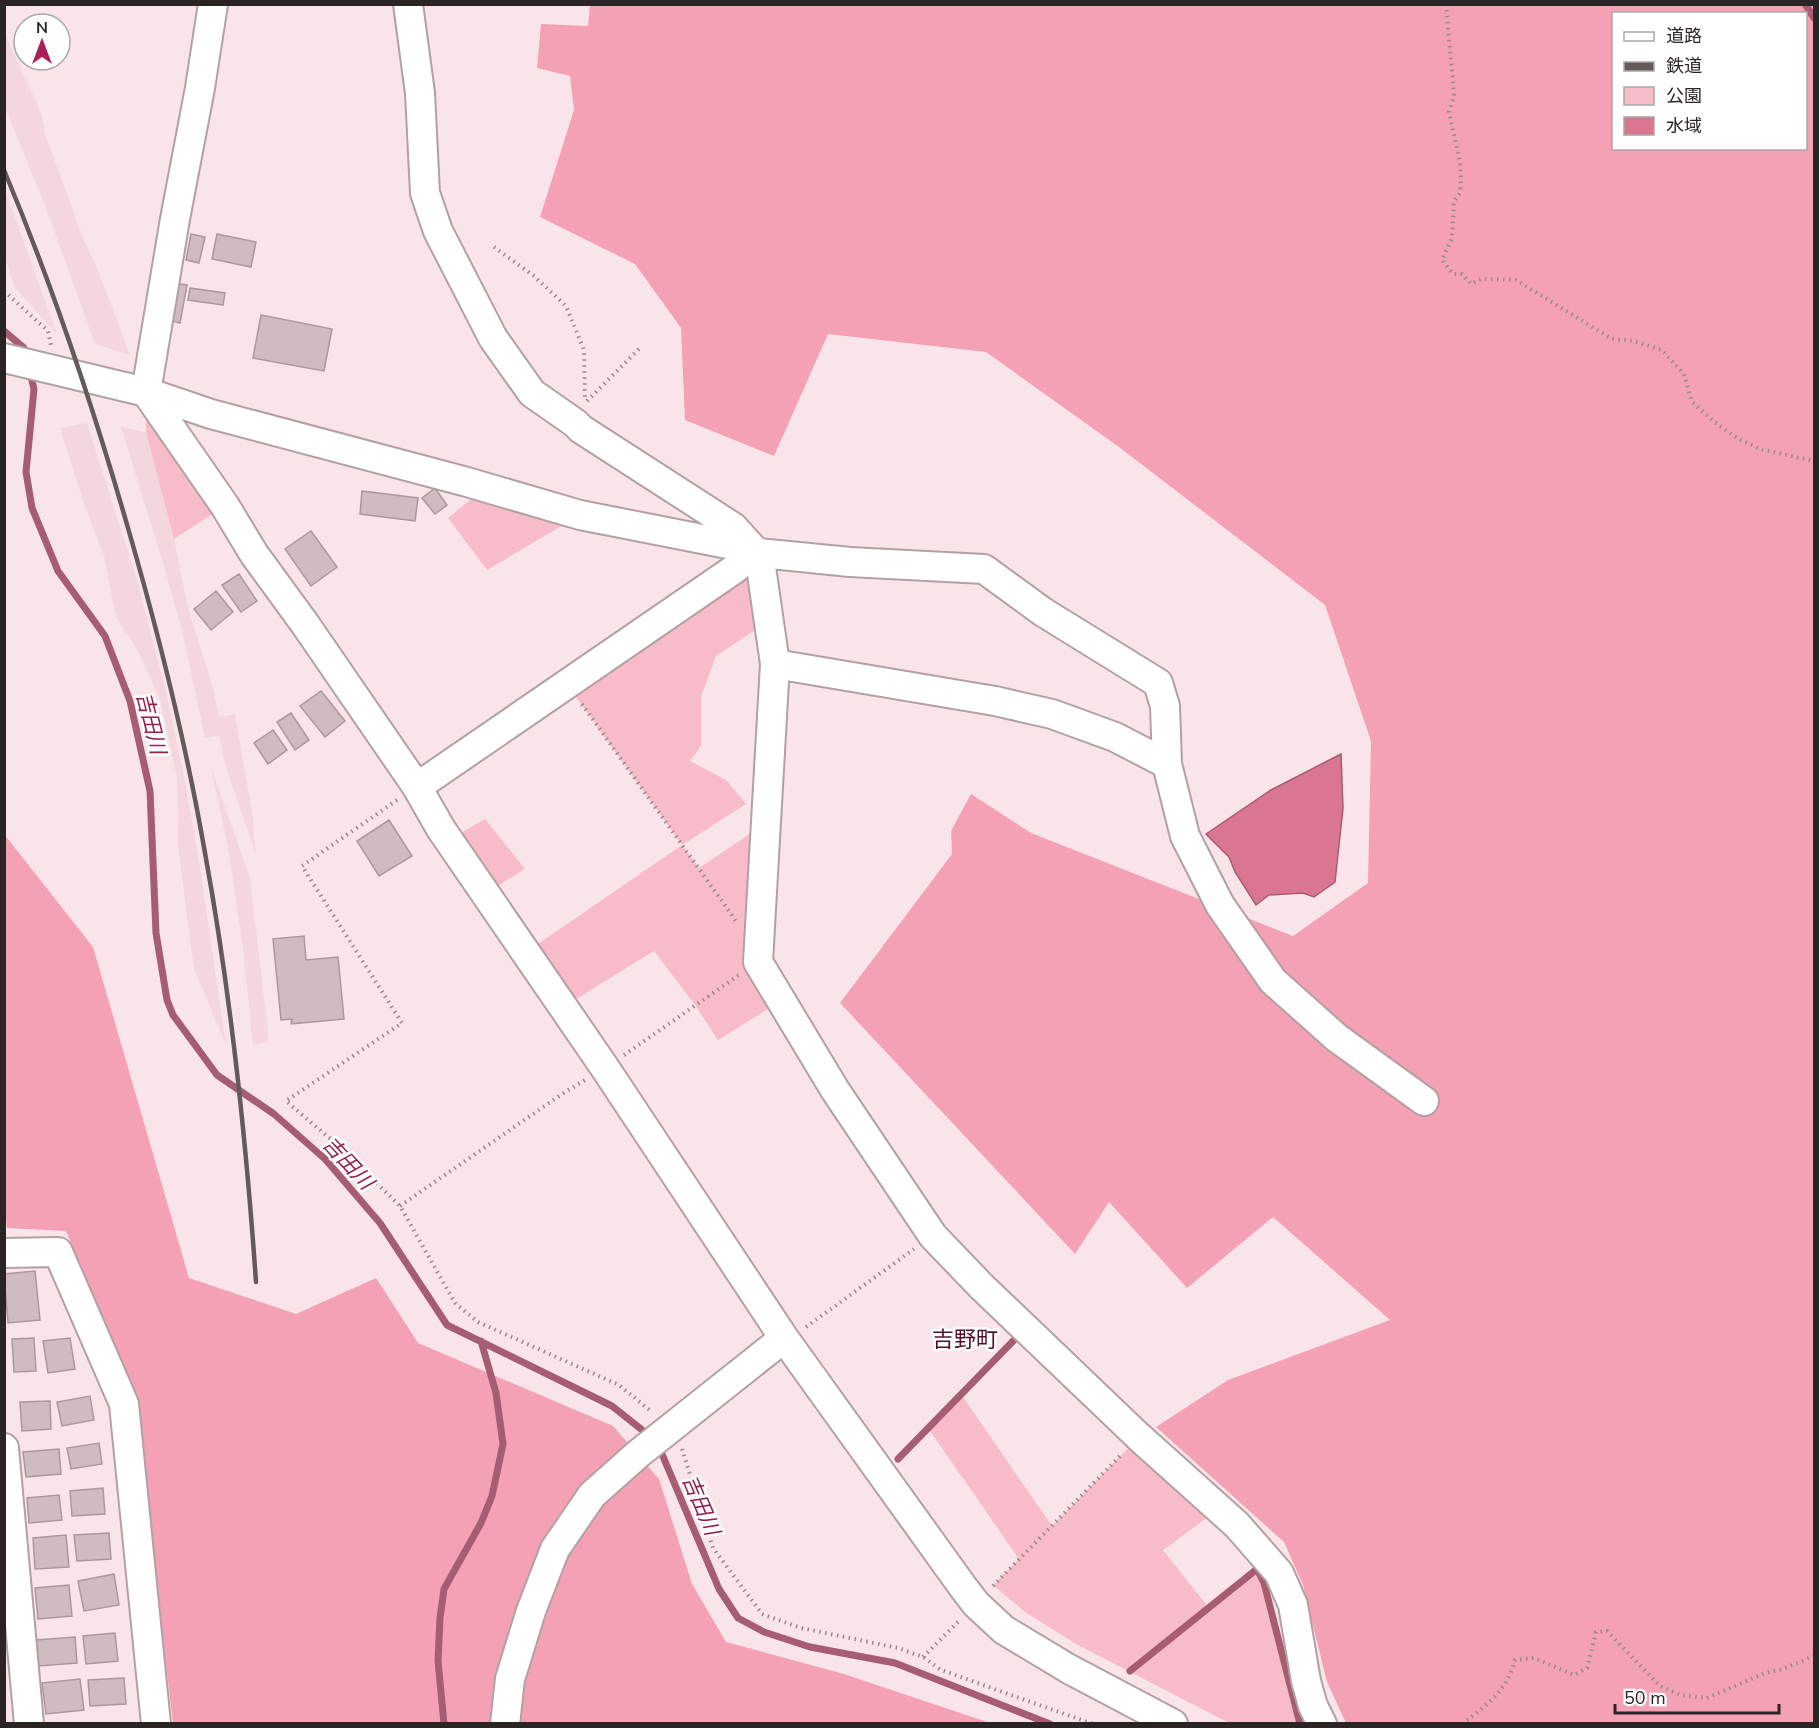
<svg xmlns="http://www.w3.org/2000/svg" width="1819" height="1728" font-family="'Nunito Sans','Noto Sans JP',sans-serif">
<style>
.built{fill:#f3d7dd}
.green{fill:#f7bbc9}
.forest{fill:#f4a0b5;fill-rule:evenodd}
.water{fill:#db7692;stroke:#a65d71;stroke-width:1.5}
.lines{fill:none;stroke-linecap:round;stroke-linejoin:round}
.stream{stroke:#a65d71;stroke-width:7}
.building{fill:#cfbcc0;stroke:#ab989c;stroke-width:1.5}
.minor-casing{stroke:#b3a0a4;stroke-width:32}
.path{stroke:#988a8c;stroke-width:4;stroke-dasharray:1.5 4.5;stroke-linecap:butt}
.minor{stroke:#fff;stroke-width:28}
.rail{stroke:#64595b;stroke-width:4.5}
.labels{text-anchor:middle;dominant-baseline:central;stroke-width:5;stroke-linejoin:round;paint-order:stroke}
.water-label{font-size:21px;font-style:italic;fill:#961d4c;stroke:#fff}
.quarter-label{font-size:22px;fill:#510e27;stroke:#fff}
</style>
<rect width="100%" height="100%" fill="#f9e5e9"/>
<path class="built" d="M4 32 42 115 45 134 84 240 99 273 130 355 95 344 45 205 5 108Z
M5 190 16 220 57 334 15 288 5 258Z
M87 423 138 583 167 696 183 771 198 855 226 1045 194 969 178 846 177 778 160 699 137 649 116 617 104 556 84 504 60 428Z
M121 427 146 432 174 539 187 604 213 688 219 717 235 714 252 812 256 855 227 770 219 736 205 738 183 634 163 563Z
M211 767 250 878 269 1042 253 1045 243 949 229 853Z"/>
<path class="green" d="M146 392 225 506 174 539 146 432Z
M486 487 580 515 487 570 448 518Z
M753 550 769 621 716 656 701 697V746L690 761 726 780 746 804 682 845 699 868 766 823 758 962 781 1001 718 1040 695 1005 654 951 573 1001 535 946 682 845 566 683Z
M485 819 525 869 496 887 461 833Z
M961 1394 1052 1526 1139 1437 1219 1509 1163 1550 1209 1608 1257 1569 1264 1583 1300 1723H1229L1076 1644 1025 1612 993 1585 1019 1559 928 1428Z"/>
<path class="forest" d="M590 4 1814 5V1723H1346L1327 1682 1303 1585 1284 1542 1156 1427 1228 1380 1390 1320 1273 1217 1187 1288 1109 1202 1075 1254 840 1003 952 854 951 831 971 794 1031 833 1293 936 1368 883 1371 741 1325 605 1119 447 986 352 828 334 774 456 685 420 681 328 635 264 540 217 574 110 570 76 537 68 541 24 588 26ZM1614 14H1806V148H1614Z
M4 834 93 947 189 1278 296 1314 376 1278 418 1343 613 1426 659 1479 692 1584 726 1642 844 1674 990 1723H173L134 1394 66 1231 7 1228 4 1206Z"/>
<path class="water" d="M1341 754 1343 808 1335 882 1314 897 1303 893 1269 895 1256 905 1235 872 1229 857 1206 834 1271 790Z"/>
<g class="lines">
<path class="stream" d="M1805 4 1814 18
M4 331 24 348 26 356
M30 373 34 389 26 472 32 508 58 571 105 636 130 701 150 791 156 933 167 1000 173 1015 217 1075 274 1114 325 1159 380 1223 447 1325 612 1406 651 1437
M659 1447 719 1589 738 1618 764 1632 810 1647 895 1663 1050 1724
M898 1459 1019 1335
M1130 1671 1257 1569 1264 1583 1300 1724
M444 1724 438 1661 440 1618 444 1589 481 1523 492 1496 503 1444 496 1393 481 1341"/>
</g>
<path class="building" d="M191 234 205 237 199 263 186 260Z
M217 234 256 242 251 267 212 259Z
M179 284 187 285 180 323 172 321Z
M190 288 225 293 223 305 188 300Z
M261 315 332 329 324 371 253 358Z
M435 488 447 505 435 514 422 498Z
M362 491 418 498 415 521 360 514Z
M311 531 337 567 311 586 285 549Z
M239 574 257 601 241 612 222 585Z
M216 591 233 612 211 630 194 609Z
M321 691 345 721 325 737 300 706Z
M291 713 309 740 295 750 277 722Z
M273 730 287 750 268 764 254 743Z
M389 820 412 856 379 876 357 841Z
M304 936 306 960 338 957 344 1019 291 1024 292 1019 281 1020 273 939Z
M35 1271 40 1320 8 1323 4 1274Z
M34 1338 36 1371 14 1372 12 1339Z
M70 1338 75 1369 48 1373 43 1341Z
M90 1396 94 1420 62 1426 57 1402Z
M50 1401 51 1429 22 1431 20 1402Z
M99 1443 102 1464 71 1469 67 1448Z
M59 1449 61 1474 26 1477 23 1452Z
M103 1488 105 1514 72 1516 70 1491Z
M59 1495 62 1520 29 1523 27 1498Z
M109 1533 111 1559 77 1561 74 1535Z
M66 1535 69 1567 35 1569 33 1538Z
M114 1574 119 1605 84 1611 78 1581Z
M69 1585 72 1616 38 1619 35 1588Z
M115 1633 118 1661 86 1664 83 1636Z
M75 1637 77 1663 38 1666 36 1640Z
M124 1678 126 1704 90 1706 88 1680Z
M80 1679 84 1710 46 1714 42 1683Z"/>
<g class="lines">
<defs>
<path id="minor" d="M213 4 200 88 175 219 146 392 225 506 254 554 305 624 417 787 441 829 605 1068 784 1338 963 1587 976 1604 1004 1630 1069 1669 1173 1724
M408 4 420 93 425 193 438 231 493 338 532 393 575 423 581 429 733 527 753 549
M4 358 146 392 211 414 467 482 580 515 753 549 759 553 850 562 984 569 1043 612 1158 683 1165 706 1167 764 1185 836 1220 905 1273 981 1337 1038 1424 1101
M759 553 775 664 758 962 835 1090 933 1236 982 1287 1139 1437 1237 1525 1279 1573 1293 1605 1306 1681 1313 1706 1322 1724
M775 664 995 701 1052 714 1115 737 1167 764
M417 787 736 568 753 549
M4 1253 58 1252 124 1404 156 1724
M4 1448 29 1724
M505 1724 510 1679 531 1611 555 1549 592 1495 638 1454 784 1338"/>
</defs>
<use href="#minor" class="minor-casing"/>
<path class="path" d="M1446 4 1454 95 1449 112 1460 162 1461 178 1460 193 1454 201 1452 238 1442 260 1453 274H1462L1471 284 1481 279 1516 280 1612 339 1634 341 1662 350 1684 374 1692 402 1713 421 1737 438 1760 449 1814 461
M494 247 534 276 566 306 584 350 585 400
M4 291 48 331 51 345
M587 401 641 347
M582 704 736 921
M397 800 302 866 402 1023 286 1101 341 1148 400 1206 455 1303 478 1322 619 1385 652 1412
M624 1055 739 975
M400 1206 562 1094 585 1080
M806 1327 914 1249
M682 1449 713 1548 762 1614 801 1628 898 1648 923 1657 941 1670 1093 1724
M993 1586 1122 1454
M923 1657 958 1622
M1462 1724C1488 1704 1506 1692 1515 1660L1534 1658 1574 1675 1587 1668 1596 1632 1607 1631 1660 1686 1680 1695 1707 1698 1765 1673 1783 1669 1814 1656"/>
<use href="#minor" class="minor"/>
<path class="rail" d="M4 170C53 287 93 406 128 528 159 635 186 743 205 853 231 995 246 1138 256 1282"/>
</g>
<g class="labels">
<g class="water-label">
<text transform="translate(151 723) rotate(76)">吉田川</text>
<text transform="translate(348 1163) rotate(47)">吉田川</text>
<text transform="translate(701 1505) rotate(67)">吉田川</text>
</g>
<g class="quarter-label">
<text x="965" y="1340">吉野町</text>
</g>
</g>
<rect width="1819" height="1728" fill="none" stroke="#2b2425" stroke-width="12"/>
<rect x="1612" y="12" width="195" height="138" fill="#ffffff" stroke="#aaa7a8" stroke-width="1.5"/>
<rect x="1624" y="32" width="30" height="9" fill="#ffffff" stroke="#aaa7a8" stroke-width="1.5"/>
<text x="1666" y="42" font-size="18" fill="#2b2425">道路</text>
<rect x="1624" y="62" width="30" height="9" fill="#64595b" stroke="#aaa7a8" stroke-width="1.5"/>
<text x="1666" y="72" font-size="18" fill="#2b2425">鉄道</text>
<rect x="1624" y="87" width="30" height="18" fill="#f7bbc9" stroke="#aaa7a8" stroke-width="1.5"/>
<text x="1666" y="102" font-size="18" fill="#2b2425">公園</text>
<rect x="1624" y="117" width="30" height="18" fill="#db7692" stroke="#aaa7a8" stroke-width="1.5"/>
<text x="1666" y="132" font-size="18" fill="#2b2425">水域</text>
<g transform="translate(42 42)"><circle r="28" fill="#ffffff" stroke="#aaa7a8" stroke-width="1.5"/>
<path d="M0-4.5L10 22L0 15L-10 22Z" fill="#ad1e58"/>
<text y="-9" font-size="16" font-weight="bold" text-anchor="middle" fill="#2b2425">N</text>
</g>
<path d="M1615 1704v9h164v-9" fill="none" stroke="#2b2425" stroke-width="3"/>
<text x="1624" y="1704" font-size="18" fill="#2b2425" stroke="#ffffff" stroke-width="4.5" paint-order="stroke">50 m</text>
</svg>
